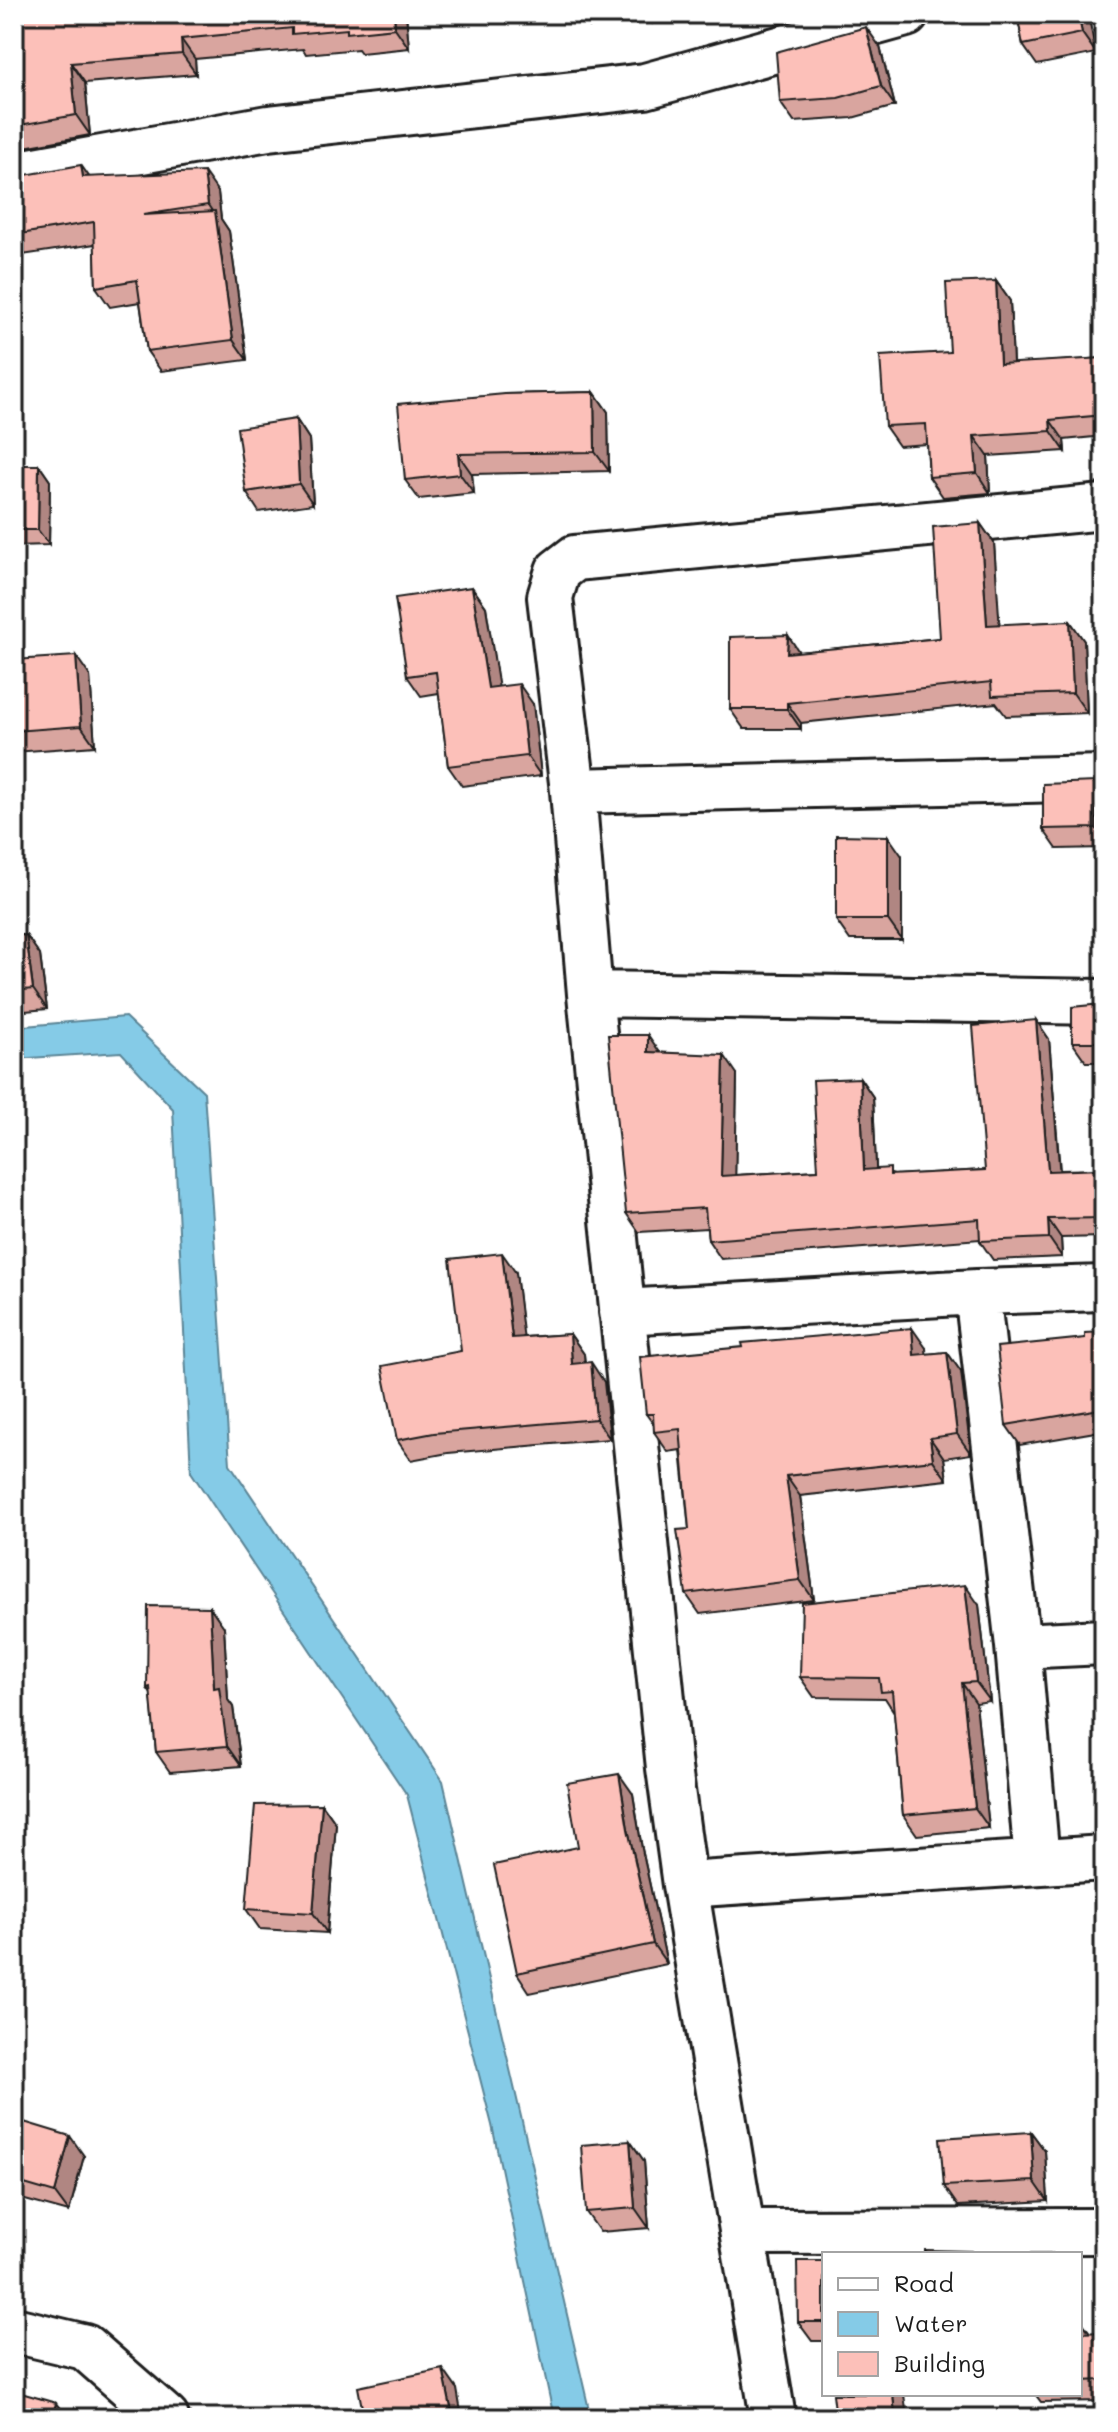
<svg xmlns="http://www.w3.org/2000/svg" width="1118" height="2432" font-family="Mali,sans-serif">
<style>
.water{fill:#85cbe7;stroke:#5b8596;stroke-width:2}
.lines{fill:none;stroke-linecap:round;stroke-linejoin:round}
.minor-casing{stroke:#1c1c1c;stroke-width:50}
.minor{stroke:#fff;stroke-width:44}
.wall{fill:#d9a59f;stroke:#1c1c1c;stroke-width:2}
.shaded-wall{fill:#b08682;stroke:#1c1c1c;stroke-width:2}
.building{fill:#fcc0b9;stroke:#1c1c1c;stroke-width:2}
</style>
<rect width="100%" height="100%" fill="#fff"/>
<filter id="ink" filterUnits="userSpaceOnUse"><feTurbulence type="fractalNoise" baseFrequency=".0125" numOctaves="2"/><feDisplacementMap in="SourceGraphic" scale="16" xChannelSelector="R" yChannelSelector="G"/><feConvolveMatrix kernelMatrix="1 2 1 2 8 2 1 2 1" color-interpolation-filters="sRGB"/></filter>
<g filter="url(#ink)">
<path class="water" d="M125 1017 204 1092 230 1464 443 1781 591 2418H554L492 2125 407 1795 191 1472 173 1109 121 1052 14 1059V1027Z"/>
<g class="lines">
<defs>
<path id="minor" d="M14 174 268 128 645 86 906 14
M573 791 1104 778
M590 994 1104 1002
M977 1292 1018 1646 1037 1861
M622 1312 977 1292 1104 1288
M1018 1646 1104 1642
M685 1885 1104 1858
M743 2232 1104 2231
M14 2330 85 2347 166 2418
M773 2418 685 1885 669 1768 590 994 573 791 550 597 558 571 575 558 1104 507"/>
</defs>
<use href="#minor" class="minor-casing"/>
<use href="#minor" class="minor"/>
</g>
<path class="wall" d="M14 14H406L409 48 361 53 358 49 306 54 303 49 195 59 196 74 85 83 90 135 24 147 14 133Z
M581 14H653L650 15 651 22 590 27Z
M781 14H812L786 21Z
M1017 14H1088L1096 53 1037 65 1023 45Z
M880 47 895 106 852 118 794 122 780 102Z
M14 177H90L218 192 221 219 229 231 247 360 161 371 147 351 140 302 110 307 96 287 95 244 16 256 14 254Z
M996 281 1010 301 1013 364 1104 358V436L1064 440 1065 451 988 456 990 493 943 497 929 477 927 444 899 446 885 426 950 352Z
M594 392 608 412 609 471 472 474 474 493 419 499 405 480 505 394Z
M296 419 309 439 313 504 259 512 246 492Z
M14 465H39L50 481 49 545 14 546Z
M980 523 994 543 999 625 1070 621 1084 641 1087 713 1006 716 996 703 801 723V729H744L730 709 799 652 940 638Z
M472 587 486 607 498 687 533 704 541 776 462 786 448 766 439 693 421 696 407 676Z
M14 660 90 676 95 746 14 752Z
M1096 782 1104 793V848L1057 849 1043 829Z
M902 856V940H850L836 920Z
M26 935 40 955 47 1009 14 1012V936Z
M1104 1001V1062H1086L1072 1042Z
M1036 1020 1049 1039 1060 1170 1104 1169V1237L1061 1238 1062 1257 993 1260 980 1241V1239L721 1259 708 1240 707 1228 639 1232 626 1213 660 1052 737 1074 735 1175 818 1170 860 1078 873 1097 876 1169 894 1175 985 1170Z
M516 1273 523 1337 570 1334 584 1354 585 1363 604 1382 610 1439 448 1453 411 1460 397 1440Z
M1104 1332V1471L1101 1431 1020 1445 1006 1425 1085 1338Z
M926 1348V1354L947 1352 961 1372 971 1454 944 1458 947 1480 800 1496 814 1600 700 1614 686 1594 689 1529 681 1450 668 1452 654 1432V1425L646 1414Z
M979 1605 990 1701 976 1703 989 1828 917 1835 903 1815 894 1712 885 1698 814 1697 800 1677Z
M224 1627 228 1700 233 1707 241 1766 170 1772 156 1752 151 1694 147 1688Z
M633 1794 642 1849 667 1964 530 1993 517 1973 578 1847Z
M322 1804 336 1824 327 1933 260 1929 246 1909Z
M14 2119 84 2156 69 2212 14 2197Z
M1031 2132 1045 2151 1048 2201 958 2206 944 2186Z
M630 2141 644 2161 649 2228 600 2232 586 2212Z
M824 2261V2341H812L798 2322Z
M1080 2319 1090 2333 1104 2332V2401L1041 2402 1035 2394H1080Z"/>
<path class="shaded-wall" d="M394 14H406L409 48 395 28Z
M645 14H650L651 22Z
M1078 14H1088L1096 53 1082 33Z
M866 27 880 47 895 106 881 86Z
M181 39 195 59 196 74 182 54Z
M71 63 85 83 90 135 76 115Z
M81 165 95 185 83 177Z
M204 172 218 192 221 219 229 231 247 360 233 340 216 217 208 205Z
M996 281 1010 301 1014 384 1000 364Z
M594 392 608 412 609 471 595 452Z
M296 419 309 439 313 504 299 484Z
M1050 420 1064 440 1065 451 1051 431Z
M974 436 988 456 990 493 977 473Z
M458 454 472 474 474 493 460 474Z
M39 465 50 481 49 545 38 530Z
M980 523 994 543 1001 645 987 625Z
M472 587 486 607 502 708 488 688Z
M1070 621 1084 641 1087 713 1073 693Z
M788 635 801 655 787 653Z
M76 656 90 676 95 746 81 726Z
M519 684 533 704 541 776 527 756Z
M787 703 801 723V729L787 709Z
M1096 782 1104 793V839L1096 828Z
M888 836 902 856V940L888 920Z
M26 935 40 955 47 1009 33 989Z
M1036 1020 1049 1039 1061 1190 1048 1171Z
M648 1035 661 1054 648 1052Z
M724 1055 737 1074 735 1195 721 1176Z
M860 1078 873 1097 877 1189 864 1170Z
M1048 1219 1061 1238 1062 1257 1049 1238Z
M502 1253 516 1273 526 1358 512 1338Z
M912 1328 926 1348 928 1375 914 1355Z
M570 1334 584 1354 586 1384 572 1364Z
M947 1352 961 1372 971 1454 957 1434Z
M591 1362 604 1382 610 1439 596 1419Z
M930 1438 944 1458 947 1480 933 1460Z
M786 1476 800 1496 814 1600 800 1580Z
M965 1585 979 1605 990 1701 976 1682Z
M210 1607 224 1627 228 1700 233 1707 241 1766 227 1746 214 1688Z
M962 1683 976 1703 989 1828 975 1808Z
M619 1774 633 1794 642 1849 667 1964 653 1944 628 1829Z
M322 1804 336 1824 327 1933 313 1913Z
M1031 2132 1045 2151 1048 2201 1034 2181Z
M70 2136 84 2156 69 2212 55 2193Z
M630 2141 644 2161 649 2228 635 2208Z
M1080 2319 1093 2337 1080 2334Z
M443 2369 457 2389 462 2418H453Z
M893 2394H904L907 2418H896L895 2416Z
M56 2403 67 2418H52Z"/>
<path class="building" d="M14 14H394L395 28 347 33V29L292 34V28L181 39 182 54 71 63 76 115 14 126Z
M1017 14H1078L1082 33 1023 45Z
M866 27 881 86 838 98 780 102 776 52Z
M81 165 83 177 204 172 208 205 143 215 215 211 233 340 147 351 137 280 96 287 94 222 14 235V177Z
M996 281 1000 364 1104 358V415L1050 420 1051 431 974 436 977 473 929 477 926 424 885 426 880 356 950 352 946 283Z
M594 392 595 452 458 454 460 474 405 480 398 404 505 394Z
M296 419 299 484 246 492 237 428Z
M14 465H39L38 530H14Z
M980 523 987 625 1070 621 1073 693 992 696 991 682 787 703V709H730V637L788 635 787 653 940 638 933 527Z
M472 587 488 688 519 684 527 756 448 766 436 672 407 676 395 598Z
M76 656 81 726 14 731V660Z
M1096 782V828L1043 829V784Z
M836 835 888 836V920H836Z
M26 935 33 989 14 991V936Z
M1104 1001V1042H1072V1007L1102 1004Z
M1036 1020 1048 1171 1104 1169V1218L1048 1219 1049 1238 980 1241 979 1219 708 1240 705 1208 626 1213 608 1035H648V1052L724 1055 721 1176 818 1170 813 1080 860 1078 864 1170 890 1168V1175L985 1170 973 1026Z
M502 1253 512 1338 570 1334 572 1364 591 1362 596 1419 434 1433 397 1440 382 1366 461 1351 450 1259Z
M912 1328 914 1355 947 1352 957 1434 930 1438 933 1460 786 1476 800 1580 686 1594 677 1530 689 1529 680 1429 654 1432 653 1414H646L640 1357 743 1347 742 1343Z
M1104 1332V1469H1103L1100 1409 1006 1425 997 1347 1085 1338V1333Z
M965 1585 976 1682 962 1683 975 1808 903 1815 892 1691 881 1692 879 1678 800 1677 802 1603Z
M148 1606 210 1607 214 1688 219 1687 227 1746 156 1752 150 1687 147 1688Z
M619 1774 628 1829 653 1944 517 1973 494 1865 578 1847 567 1783Z
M322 1804 313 1913 246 1909 255 1805Z
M14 2119 70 2136 55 2193 14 2181Z
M1031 2132 1034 2181 944 2186 940 2138Z
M630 2141 635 2208 586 2212 581 2145Z
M925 2250 971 2251V2254H925Z
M797 2261H824V2323V2322H798Z
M1104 2332V2380L1080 2381V2333Z
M443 2369 453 2418H364L358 2387Z
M14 2391 56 2403 52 2418H14Z
M833 2394H893L895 2416 879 2418H836Z"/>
</g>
<rect width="1118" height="2432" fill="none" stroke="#fff" stroke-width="48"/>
<rect x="24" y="24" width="1070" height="2384" fill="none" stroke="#1c1c1c" stroke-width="3" filter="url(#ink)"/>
<rect x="822" y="2252" width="260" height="144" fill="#ffffff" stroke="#a4a4a4" stroke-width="2"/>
<rect x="838" y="2278" width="40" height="12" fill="#ffffff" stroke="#a4a4a4" stroke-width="2"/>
<text x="894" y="2292" font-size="24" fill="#1c1c1c">Road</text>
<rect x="838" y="2312" width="40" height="24" fill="#85cbe7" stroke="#a4a4a4" stroke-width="2"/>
<text x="894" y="2332" font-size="24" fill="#1c1c1c">Water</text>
<rect x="838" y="2352" width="40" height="24" fill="#fcc0b9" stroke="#a4a4a4" stroke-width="2"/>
<text x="894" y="2372" font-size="24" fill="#1c1c1c">Building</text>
</svg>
